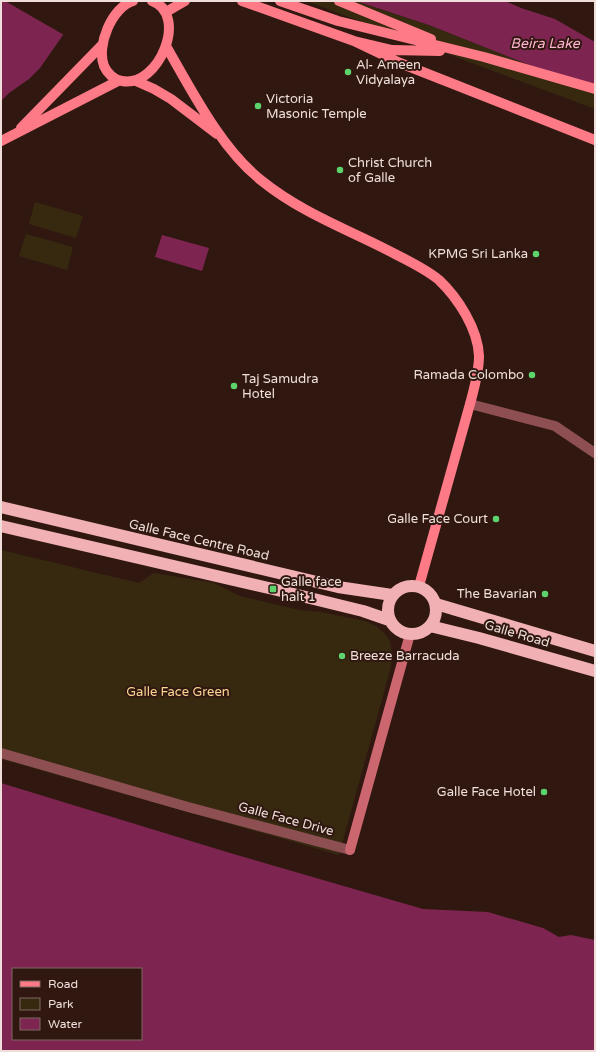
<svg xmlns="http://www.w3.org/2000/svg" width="596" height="1052" font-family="'Varela Round',sans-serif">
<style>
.green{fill:#362910}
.water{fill:#7d2550;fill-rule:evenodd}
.pier{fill:#301811}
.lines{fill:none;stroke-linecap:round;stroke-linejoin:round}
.street{stroke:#8e4f53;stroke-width:10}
.secondary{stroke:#cc6770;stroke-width:10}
.primary{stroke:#fd7a86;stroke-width:10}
.highway{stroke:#f1b1b4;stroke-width:12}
.poi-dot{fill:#5ed56c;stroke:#301811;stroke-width:1.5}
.labels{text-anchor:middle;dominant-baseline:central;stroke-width:4;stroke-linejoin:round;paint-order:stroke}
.poi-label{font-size:13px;fill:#efded9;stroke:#301811;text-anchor:start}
.street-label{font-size:13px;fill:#efded9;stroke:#301811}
.park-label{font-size:13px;fill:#fbd592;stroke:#301811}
.water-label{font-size:14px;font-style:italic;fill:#feb3d0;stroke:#301811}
</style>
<rect width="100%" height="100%" fill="#301811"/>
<path class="green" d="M306 1H356L429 25 595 91V109Z
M35 202 83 216 76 238 29 224Z
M26 234 73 247 67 270 19 256Z
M1 550 139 583 154 573 214 583 240 596 299 610 321 612 365 621 376 626 385 634 390 641 392 654 391 667 339 855 1 759Z"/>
<path class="water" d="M1 1H90L63 35 40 68 29 79 9 93 1 101Z
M356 1H505L521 8 555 19 595 42V91L429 25Z
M162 235 209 248 202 271 155 257Z
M1 783 230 853 423 909 488 912 543 928 559 937 571 935 595 940V1051H1ZM13 969H141V1039H13Z"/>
<path class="pier" d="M5 1H91L64 35Z"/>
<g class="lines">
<path class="street" d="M470 404 555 426 595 453
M1 753 188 807 350 850"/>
<path class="secondary" d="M350 850 410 634"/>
<path class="primary" d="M133 1C112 7 96 46 104 66 107 73 114 80 122 81 159 88 189 14 152 1
M242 1 354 41 392 50 440 51
M280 1 338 21 484 57 595 89
M339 1 431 39
M166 12 185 1
M354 41 400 63 595 140
M166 46C192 91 221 149 262 181 303 214 352 231 397 255 411 262 427 270 439 280 458 298 478 329 479 356 479 372 474 389 470 404L419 586
M136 81 154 89 171 99 217 134
M21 128 102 45
M1 141 118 81"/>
<path class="highway" d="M1 507 338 587 392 595
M1 526 273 589 363 611 389 620
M388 610a24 24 0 1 1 48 0a24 24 0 1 1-48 0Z
M436 604 595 651
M430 626 479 638 595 671"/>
</g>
<g class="poi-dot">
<circle cx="348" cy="72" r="4"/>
<circle cx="258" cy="106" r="4"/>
<circle cx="340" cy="170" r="4"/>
<circle cx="536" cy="254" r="4"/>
<circle cx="532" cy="375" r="4"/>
<circle cx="234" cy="386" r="4"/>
<circle cx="496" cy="519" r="4"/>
<rect x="269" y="585" width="8" height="8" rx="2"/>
<circle cx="545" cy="594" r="4"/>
<circle cx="342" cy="656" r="4"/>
<circle cx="544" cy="792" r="4"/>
</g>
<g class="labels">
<g class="poi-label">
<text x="356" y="65">Al- Ameen<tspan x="356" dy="15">Vidyalaya</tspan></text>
<text x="266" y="99">Victoria<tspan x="266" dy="15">Masonic Temple</tspan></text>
<text x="348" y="163">Christ Church<tspan x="348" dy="15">of Galle</tspan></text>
<text x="528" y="254" text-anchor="end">KPMG Sri Lanka</text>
<text x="524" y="375" text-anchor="end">Ramada Colombo</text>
<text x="242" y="379">Taj Samudra<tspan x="242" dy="15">Hotel</tspan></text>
<text x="488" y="519" text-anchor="end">Galle Face Court</text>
<text x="281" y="582">Galle face<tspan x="281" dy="15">halt 1</tspan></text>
<text x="537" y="594" text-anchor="end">The Bavarian</text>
<text x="350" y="656">Breeze Barracuda</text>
<text x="536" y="792" text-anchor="end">Galle Face Hotel</text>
</g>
<g class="street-label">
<text transform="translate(199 540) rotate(13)">Galle Face Centre Road</text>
<text transform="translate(517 634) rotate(16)">Galle Road</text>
<text transform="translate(286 819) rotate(15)">Galle Face Drive</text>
</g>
<g class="park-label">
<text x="178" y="692">Galle Face Green</text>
</g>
<g class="water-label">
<text x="545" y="43">Beira Lake</text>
</g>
</g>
<rect width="596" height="1052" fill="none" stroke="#efded9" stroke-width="4"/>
<rect x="12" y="968" width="130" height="72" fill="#301811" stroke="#7c6761"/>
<rect x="20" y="981" width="20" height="6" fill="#fd7a86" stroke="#7c6761"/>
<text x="48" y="988" font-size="12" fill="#efded9">Road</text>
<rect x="20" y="998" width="20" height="12" fill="#362910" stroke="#7c6761"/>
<text x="48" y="1008" font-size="12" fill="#efded9">Park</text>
<rect x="20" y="1018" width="20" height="12" fill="#7d2550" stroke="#7c6761"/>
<text x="48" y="1028" font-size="12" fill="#efded9">Water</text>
</svg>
